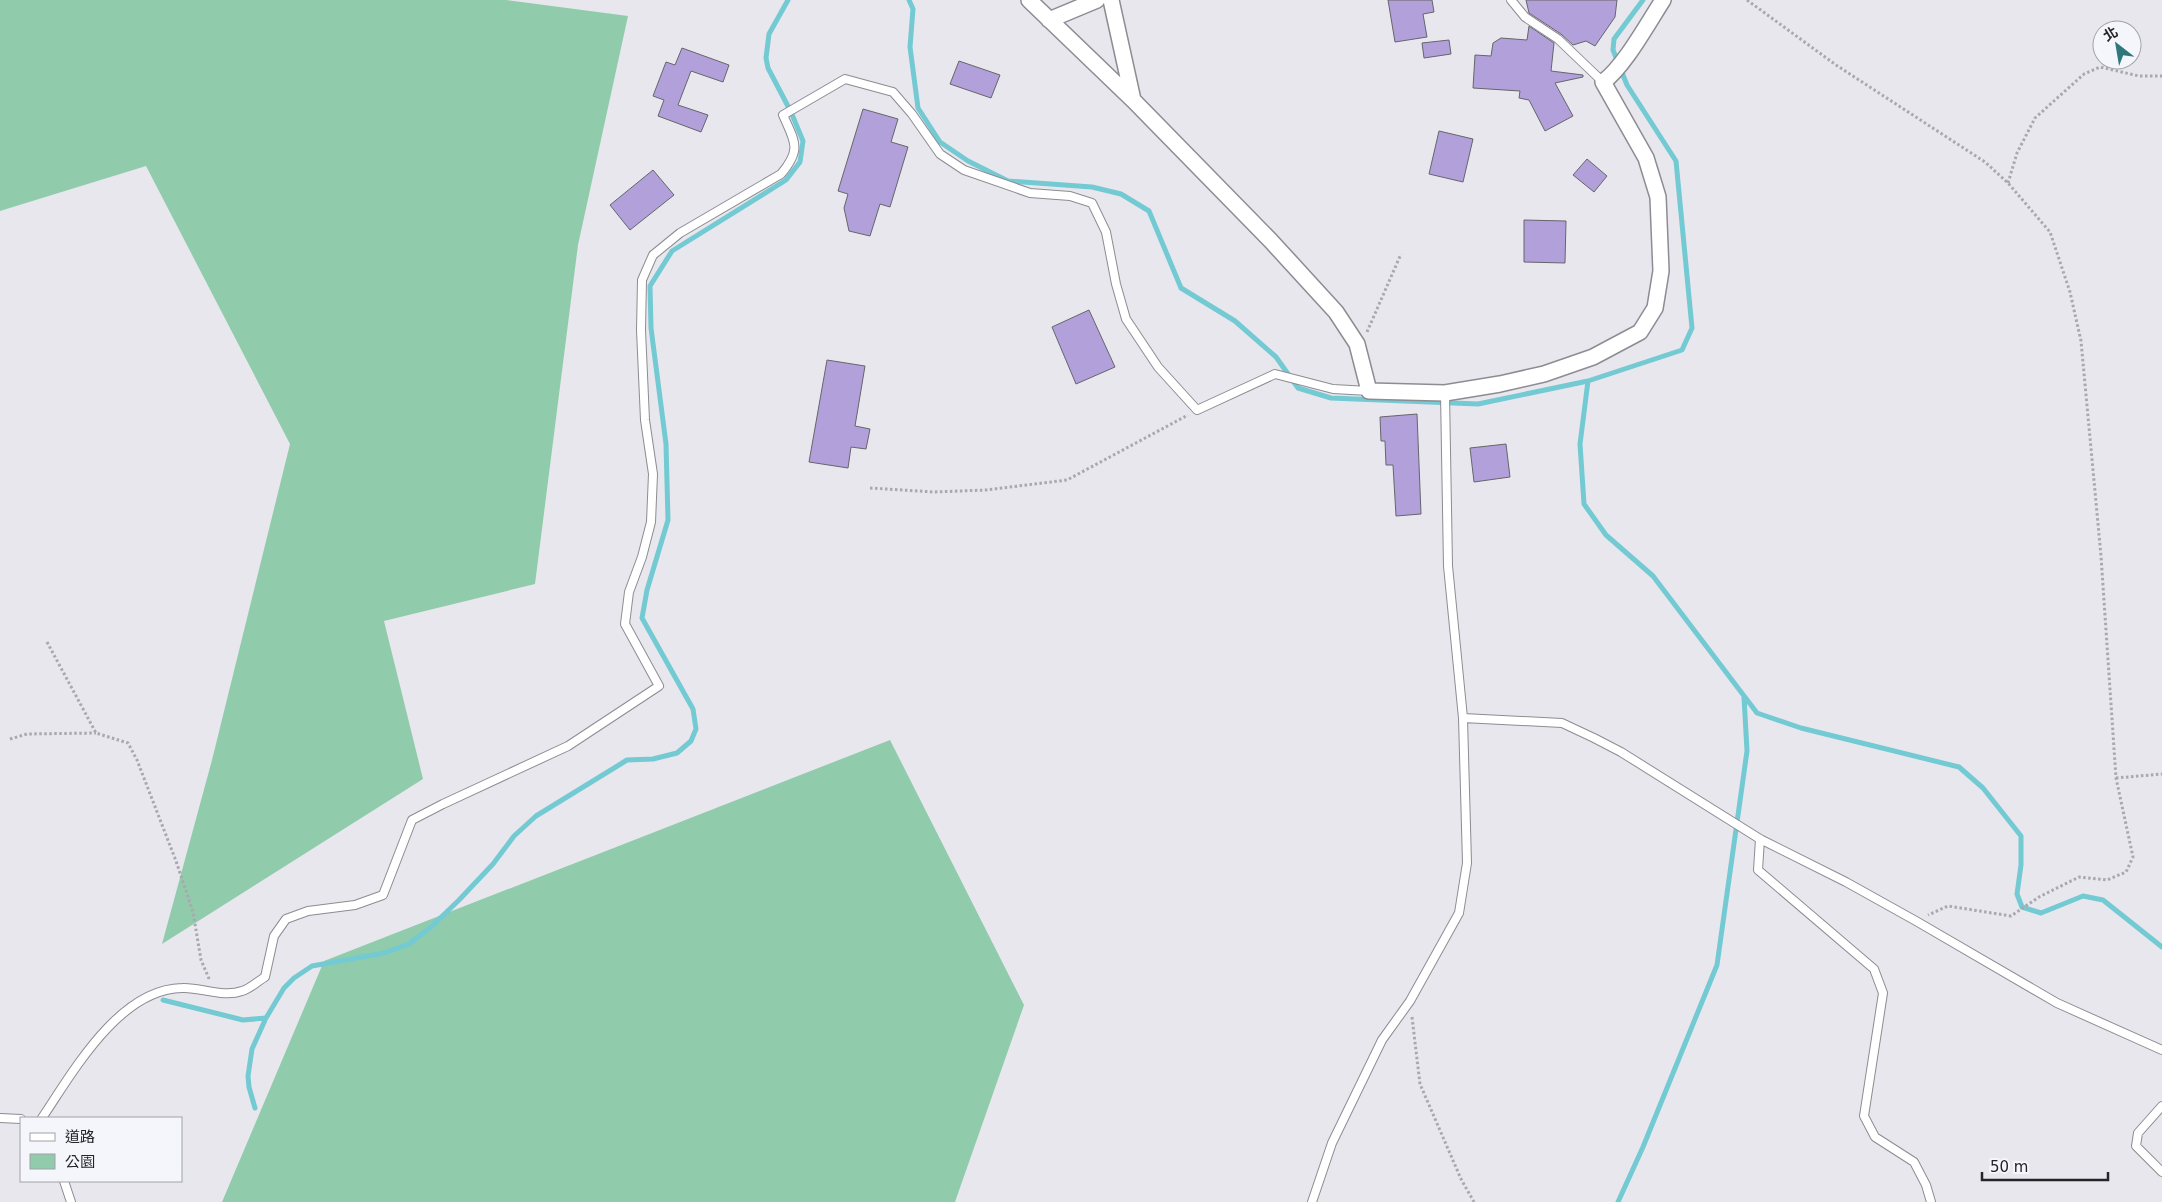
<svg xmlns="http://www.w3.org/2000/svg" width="2162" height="1202" font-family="'DejaVu Sans','Noto Sans TC',sans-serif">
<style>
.green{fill:#90ccab}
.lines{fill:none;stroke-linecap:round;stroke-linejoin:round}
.stream{stroke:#73cad2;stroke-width:5}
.building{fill:#b1a0da;stroke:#66656b}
.lane-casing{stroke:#8c8c92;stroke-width:10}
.street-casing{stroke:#8c8c92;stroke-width:18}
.path{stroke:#a9a8ae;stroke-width:3;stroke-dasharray:2.5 2.5;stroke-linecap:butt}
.lane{stroke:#fff;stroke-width:8}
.street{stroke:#fff;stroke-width:15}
</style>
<rect width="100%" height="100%" fill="#e8e7ee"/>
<path class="green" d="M0 0H506L628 16 578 245 535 584 384 621 423 779 162 944 212 760 290 444 146 166 0 211Z
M890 740 1024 1005 955 1202H222L324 961Z"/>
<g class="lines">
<path class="stream" d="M909 0 913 9 910 47 918 108 940 142 968 161 1008 181 1092 187 1121 194 1149 211 1181 288 1235 321 1276 357 1298 388 1331 398 1478 404 1588 381 1682 350 1692 328 1676 161 1627 85 1613 50 1614 39 1643 0
M1588 381 1580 444 1584 504 1606 535 1653 576 1757 713 1801 728 1959 767 1983 788 2021 836V865L2017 894 2022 907 2041 913 2083 896 2103 900 2162 947
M163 1000 243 1020 266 1018
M255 1108 249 1087 248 1076 252 1049 266 1018 284 988 294 978 312 966 384 953 409 944 431 927 459 900 493 864 514 836 536 816 627 760 653 759 677 753 691 741 696 729 693 709 642 618 647 590 668 520 666 444 651 328 650 286 672 251 786 180 800 162 803 141 791 112 768 68 766 58 769 34 788 0
M1618 1202 1643 1147 1717 965 1747 751 1744 697"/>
</g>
<path class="building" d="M1388 0H1432L1434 12 1423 14 1427 37 1395 42Z
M1526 0H1617L1615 17 1595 46 1586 41 1573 45 1561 34 1529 13Z
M1529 26 1554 43 1551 71 1583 75V77L1555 83 1573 116 1545 131 1529 100 1519 98 1520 91 1473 88 1475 55 1491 56 1493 43 1501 38 1527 40Z
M1449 40 1451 54 1424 58 1422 43Z
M682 48 729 65 723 82 691 71 678 105 708 115 701 132 658 116 664 100 653 96 666 62 675 65Z
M959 61 1000 75 991 98 950 84Z
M863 109 898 119 891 142 908 147 890 207 880 204 870 236 849 231 844 208 848 194 838 191Z
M1439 131 1473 139 1463 182 1429 174Z
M1587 159 1607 176 1594 192 1573 175Z
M653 170 674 195 630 230 610 205Z
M1524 220 1566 221 1565 263 1524 262Z
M1089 310 1115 367 1076 384 1052 327Z
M827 360 865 366 855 426 870 429 866 449 851 447 848 468 809 462Z
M1417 414 1421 514 1396 516 1393 465H1386L1385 441H1381L1380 417Z
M1506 444 1510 477 1474 482 1470 448Z"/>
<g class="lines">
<defs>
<path id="lane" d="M1511 0 1525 17 1558 39 1603 82
M1463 718 1562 723 1594 738 1621 752 1760 839 1846 882 1916 921 2057 1003 2162 1050
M1760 839 1758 870 1874 969 1883 993 1864 1116 1875 1137 1914 1162 1926 1185 1931 1202
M2162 1106 2138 1133 2136 1146 2162 1172
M0 1118 21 1119
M42 1118C73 1072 119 989 182 988 201 987 223 998 242 991 250 989 258 981 265 977L274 936 286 919 308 911 355 905 383 895 412 820 443 804 568 746 659 686 625 624 629 592 642 557 651 522 653 474 645 420 641 330 642 280 653 255 680 233 781 174C802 149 795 142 783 115L845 79 893 92 912 114 940 154 964 170 1030 193 1070 196 1092 203 1106 232 1116 284 1126 319 1158 367 1197 410 1275 374 1333 389 1369 391
M64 1181 71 1202
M1312 1202 1332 1143 1382 1040 1410 1001 1459 913 1467 863 1463 718 1448 566 1445 393"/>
<path id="street" d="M1029 0 1133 100 1271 241 1336 312 1357 344 1369 391 1445 393 1500 384 1544 374 1593 357 1640 332 1655 308 1661 271 1658 197 1646 158 1603 82C1624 67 1648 23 1663 0
M1111 0 1133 100
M1049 20 1097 0"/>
</defs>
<use href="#lane" class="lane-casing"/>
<use href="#street" class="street-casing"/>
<path class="path" d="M1747 0 1836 65 1985 162 2008 183 2050 232 2070 292 2081 341 2101 556 2116 778 2133 857 2126 872 2107 880 2079 877 2039 897 2011 916 1948 906 1928 915
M2008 183 2017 153 2035 118 2084 74 2100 67 2139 76H2162
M1367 332 1401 254
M870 488 934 492 986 490 1067 480 1188 415
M47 642 96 733 128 743 137 760 176 861 193 912 201 960 210 981
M10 739 27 734 96 733
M2116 778 2162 774
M1412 1017 1420 1084 1461 1179 1474 1202"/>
<use href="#lane" class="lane"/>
<use href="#street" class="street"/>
</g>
<rect x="20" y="1117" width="162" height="65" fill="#f5f5fc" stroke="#a2a2a7"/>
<rect x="30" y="1133" width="25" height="8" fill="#ffffff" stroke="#a2a2a7"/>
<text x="65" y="1142" font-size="15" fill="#252527">道路</text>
<rect x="30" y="1154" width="25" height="15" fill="#90ccab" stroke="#a2a2a7"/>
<text x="65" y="1167" font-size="15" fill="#252527">公園</text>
<g transform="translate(2117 45) rotate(329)"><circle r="24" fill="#f5f5fc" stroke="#a2a2a7"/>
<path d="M0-4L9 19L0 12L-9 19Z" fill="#2e787d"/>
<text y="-8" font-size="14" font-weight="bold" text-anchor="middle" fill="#252527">北</text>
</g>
<path d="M1982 1172v8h126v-8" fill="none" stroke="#252527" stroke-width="2.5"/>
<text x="1990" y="1172" font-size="15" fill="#252527" stroke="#f5f5fc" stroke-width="4" paint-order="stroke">50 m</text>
</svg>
